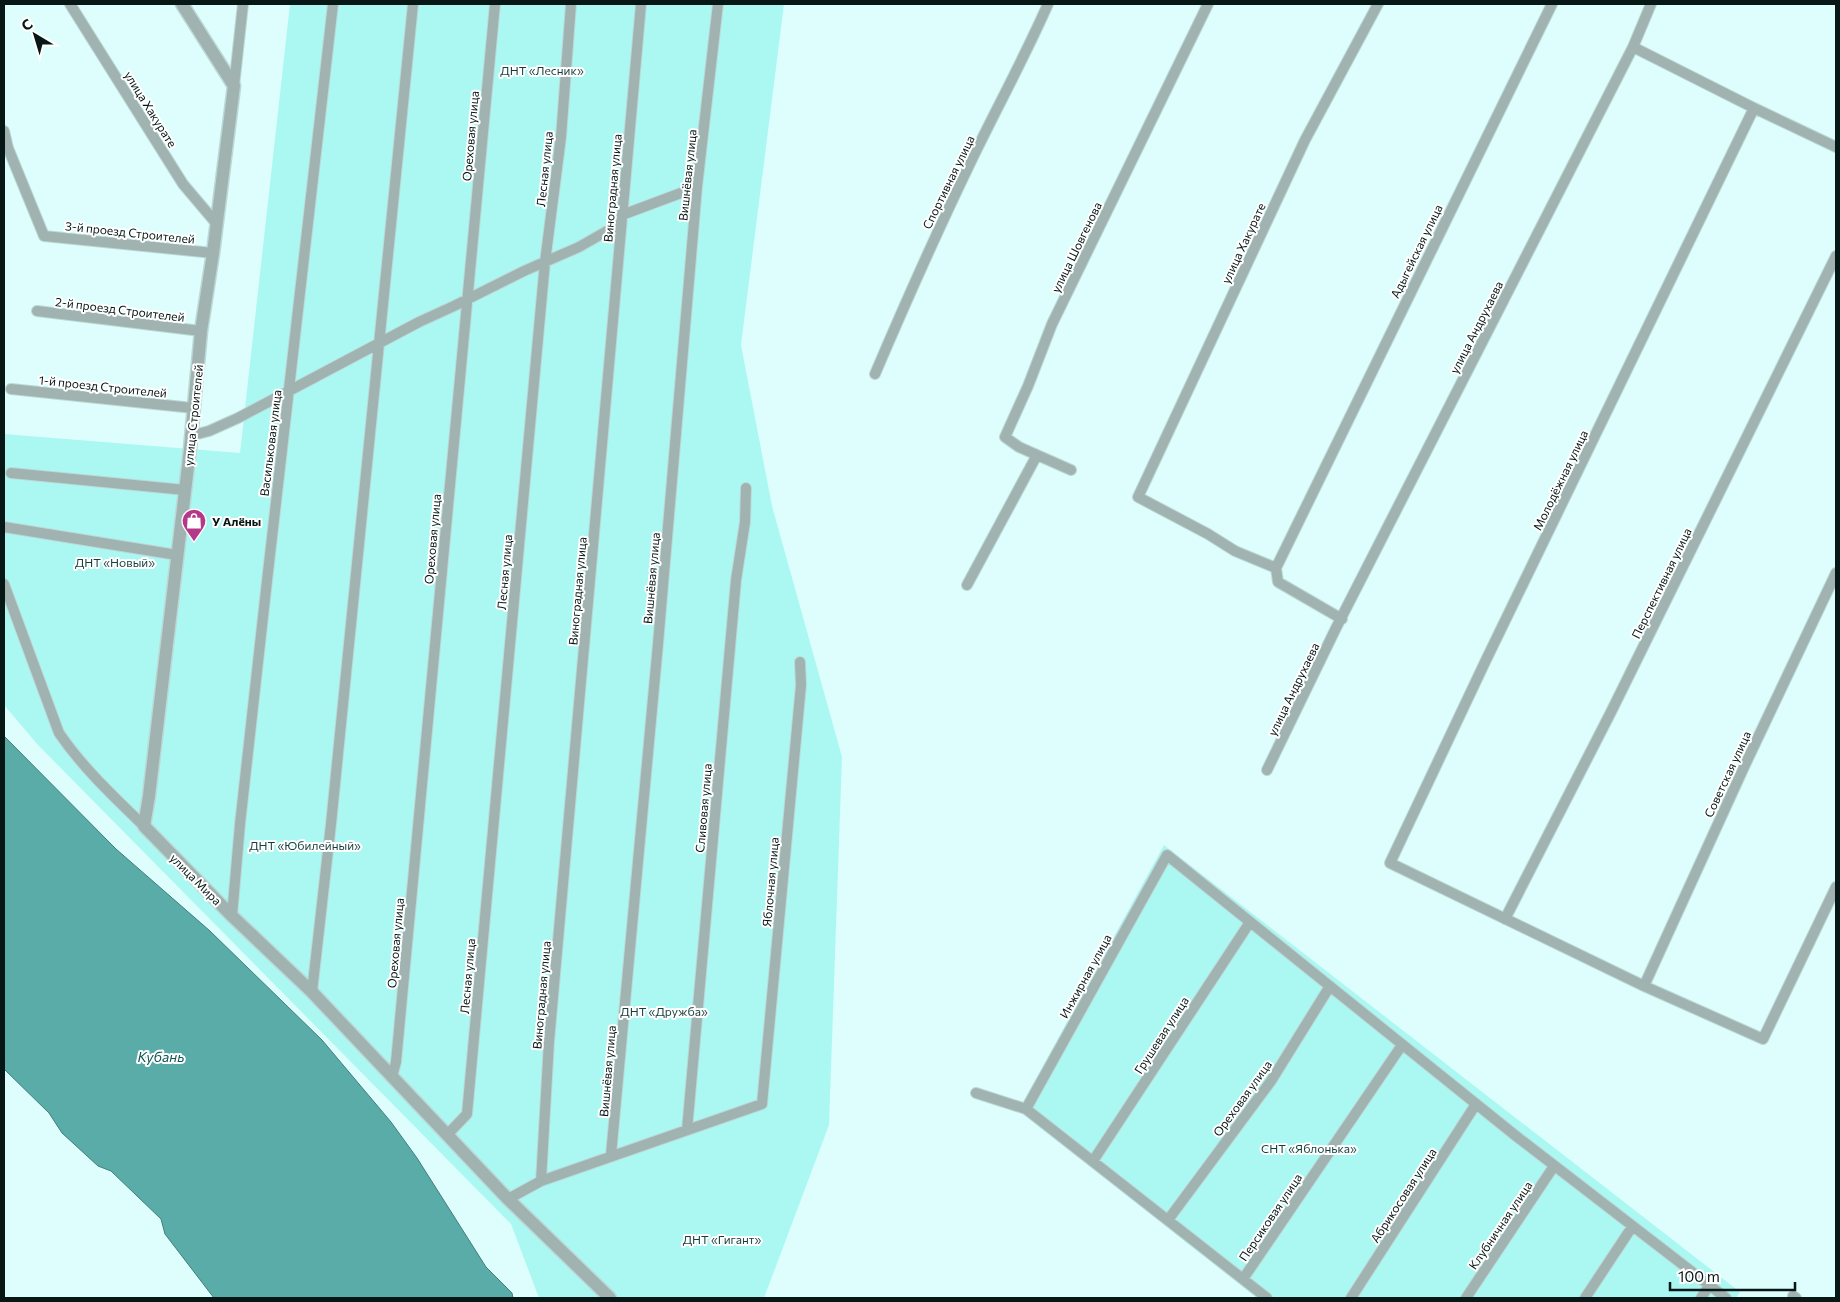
<svg xmlns="http://www.w3.org/2000/svg" width="1840" height="1302" font-family="Commissioner,sans-serif">
<style>
.green{fill:#abf8f3}
.water{fill:#5aaca8;stroke:#417f7c}
.lines{fill:none;stroke-linecap:round;stroke-linejoin:round}
.minor-casing{stroke:#bbd9d7;stroke-width:12}
.tertiary-casing{stroke:#bbd9d7;stroke-width:15}
.minor{stroke:#a1b3b1;stroke-width:10}
.tertiary{stroke:#a1b3b1;stroke-width:12}
.labels{text-anchor:middle;dominant-baseline:central;stroke-width:4;stroke-linejoin:round;paint-order:stroke}
.park-label{font-size:12px;fill:#153d3b;stroke:#fff}
.street-label{font-size:12px;fill:#071716;stroke:#fff}
.poi-label{font-size:12px;font-weight:bold;fill:#071716;stroke:#fff;text-anchor:start}
.water-label{font-size:14px;font-style:italic;fill:#0e5754;stroke:#fff}
</style>
<rect width="100%" height="100%" fill="#ddfefc"/>
<path class="green" d="M290 4H784L741 345 772 506 842 757 829 1125 764 1298H539L511 1224 38 745 4 705V434L240 453Z
M1164 845 1740 1292 1736 1298H1257L1019 1110Z"/>
<path class="water" d="M4 736 116 849 210 931 322 1040 391 1122 417 1158 486 1267 512 1293 513 1298H214L165 1234 161 1219 111 1171 98 1166 62 1133 49 1113 4 1069Z"/>
<g class="lines">
<defs>
<path id="minor" d="M70 4 183 184 216 223
M1378 4 1305 140 1138 497 1208 534 1235 551 1276 568 1552 4
M1651 4 1633 47 1754 108 1836 147
M234 86 243 4
M1754 108 1486 660 1390 863 1644 986 1763 1039 1836 887
M4 131 8 148 44 236 213 253
M622 215 697 187
M37 311 201 331
M875 374C907 299 940 225 976 151 1000 102 1026 54 1048 4
M11 389 193 408
M190 436 209 431 238 418 419 322 454 306 524 271 579 247 621 223
M1071 470 1019 447 1005 437 1028 386 1052 324 1208 4
M11 473 185 490
M4 527 177 555
M1276 568 1278 582 1342 619
M4 584 59 733C83 768 114 797 144 826
M967 585 1037 455
M1267 770 1336 628 1633 47
M232 916 240 824 267 581 333 4
M1505 919 1611 712 1836 256
M1644 986 1744 767 1836 573
M312 992 331 824 413 4
M392 1077 396 1062 495 4
M976 1093 1026 1109 1267 1298
M1026 1109 1167 855 1516 1136 1726 1298
M687 1130 736 580 745 522 746 488
M447 1135 467 1114 545 262 561 137 571 4
M611 1155 658 644 697 187 718 4
M1093 1161 1250 922
M541 1181 549 1042 641 4
M508 1199 541 1181 762 1104 801 685 800 662
M1168 1220 1271 1081 1330 986
M1243 1279 1402 1045
M1793 1296 1796 1298
M1351 1298 1476 1104
M1466 1298 1554 1166
M1585 1298 1632 1227
M1701 1298 1709 1286"/>
<path id="tertiary" d="M182 4 234 86 213 253 201 331 190 449 149 796 144 826 232 916 312 992 508 1199 610 1298"/>
</defs>
<use href="#minor" class="minor-casing"/>
<use href="#tertiary" class="tertiary-casing"/>
<use href="#minor" class="minor"/>
<use href="#tertiary" class="tertiary"/>
</g>
<defs>
<symbol id="shop-pin" viewBox="-11 -11 22 30"><path d="M0 17L-7.5 6A9.5 9.5 0 1 1 7.5 6Z" fill="#b53989" stroke="#fff"/><path d="M-5-2.5h2.3a2.7 3.5 0 0 1 5.4 0H5L5.5 6h-11ZM-1.5-2.5h3a1.5 2.3 0 0 0-3 0Z" fill="#fff"/></symbol>
</defs>
<g fill-rule="evenodd">
<use href="#shop-pin" x="180" y="507" width="28" height="38"/>
</g>
<g class="labels">
<g class="park-label">
<text x="542" y="70">ДНТ «Лесник»</text>
<text x="115" y="562">ДНТ «Новый»</text>
<text x="305" y="845">ДНТ «Юбилейный»</text>
<text x="664" y="1011">ДНТ «Дружба»</text>
<text x="1309" y="1148">СНТ «Яблонька»</text>
<text x="722" y="1239">ДНТ «Гигант»</text>
</g>
<g class="street-label">
<text transform="translate(151 109) rotate(58)">улица Хакурате</text>
<text transform="translate(470 136) rotate(-85)">Ореховая улица</text>
<text transform="translate(544 169) rotate(-84)">Лесная улица</text>
<text transform="translate(687 175) rotate(-84)">Вишнёвая улица</text>
<text transform="translate(948 182) rotate(-64)">Спортивная улица</text>
<text transform="translate(612 188) rotate(-85)">Виноградная улица</text>
<text transform="translate(130 232) rotate(6)">3-й проезд Строителей</text>
<text transform="translate(1243 243) rotate(-65)">улица Хакурате</text>
<text transform="translate(1076 247) rotate(-64)">улица Шовгенова</text>
<text transform="translate(1416 251) rotate(-64)">Адыгейская улица</text>
<text transform="translate(120 309) rotate(7)">2-й проезд Строителей</text>
<text transform="translate(1476 327) rotate(-63)">улица Андрухаева</text>
<text transform="translate(103 386) rotate(6)">1-й проезд Строителей</text>
<text transform="translate(193 415) rotate(-84)">улица Строителей</text>
<text transform="translate(270 443) rotate(-83)">Васильковая улица</text>
<text transform="translate(1560 480) rotate(-64)">Молодёжная улица</text>
<text transform="translate(432 539) rotate(-85)">Ореховая улица</text>
<text transform="translate(504 572) rotate(-85)">Лесная улица</text>
<text transform="translate(651 578) rotate(-85)">Вишнёвая улица</text>
<text transform="translate(1661 583) rotate(-64)">Перспективная улица</text>
<text transform="translate(577 591) rotate(-85)">Виноградная улица</text>
<text transform="translate(1293 689) rotate(-64)">улица Андрухаева</text>
<text transform="translate(1727 774) rotate(-65)">Советская улица</text>
<text transform="translate(703 808) rotate(-85)">Сливовая улица</text>
<text transform="translate(196 879) rotate(45)">улица Мира</text>
<text transform="translate(770 882) rotate(-85)">Яблочная улица</text>
<text transform="translate(395 943) rotate(-85)">Ореховая улица</text>
<text transform="translate(467 976) rotate(-85)">Лесная улица</text>
<text transform="translate(1085 976) rotate(-61)">Инжирная улица</text>
<text transform="translate(541 995) rotate(-85)">Виноградная улица</text>
<text transform="translate(1161 1035) rotate(-57)">Грушевая улица</text>
<text transform="translate(607 1071) rotate(-85)">Вишнёвая улица</text>
<text transform="translate(1242 1098) rotate(-54)">Ореховая улица</text>
<text transform="translate(1403 1195) rotate(-57)">Абрикосовая улица</text>
<text transform="translate(1270 1217) rotate(-56)">Персиковая улица</text>
<text transform="translate(1500 1225) rotate(-56)">Клубничная улица</text>
</g>
<g class="poi-label">
<text x="212" y="521">У Алёны</text>
</g>
<g class="water-label">
<text x="161" y="1056">Кубань</text>
</g>
</g>
<rect width="1840" height="1302" fill="none" stroke="#071716" stroke-width="10"/>
<g transform="translate(35 35) rotate(322)" stroke="#ffffff" stroke-width="4" paint-order="stroke">
<path d="M0-4L9 19L0 12L-9 19Z" fill="#071716"/>
<text y="-8" font-size="14" font-weight="bold" text-anchor="middle" fill="#071716">С</text>
</g>
<path d="M1670 1282v8h125v-8" fill="none" stroke="#071716" stroke-width="2.5"/>
<text x="1678" y="1282" font-size="15" fill="#071716" stroke="#ffffff" stroke-width="4" paint-order="stroke">100 m</text>
</svg>
